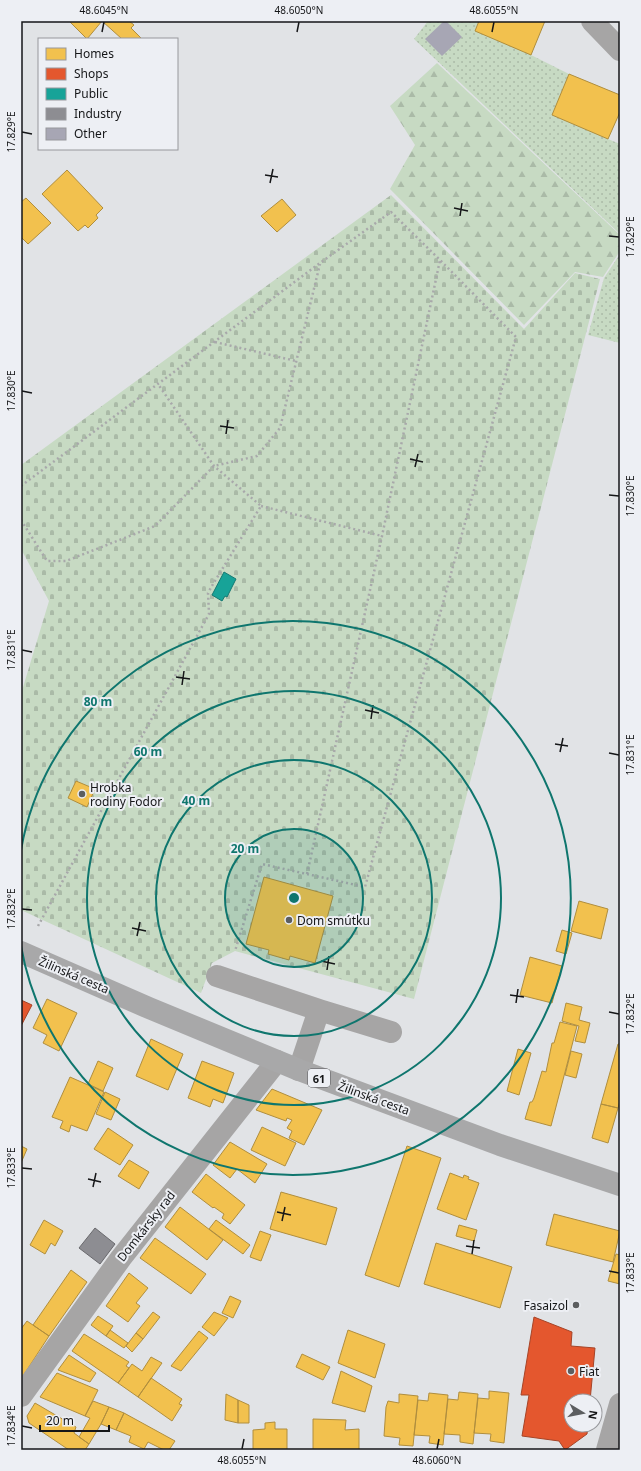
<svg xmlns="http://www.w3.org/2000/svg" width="641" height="1471" font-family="'Noto Sans',sans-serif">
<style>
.green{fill:url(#green-dots)}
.forest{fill:url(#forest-firs)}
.cemetery{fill:url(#cemetery-stones)}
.homes{fill:#f2c14e;stroke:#b08e3e}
.shops{fill:#e4572e;stroke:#a64427}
.public{fill:#17a398;stroke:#167972}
.industry{fill:#8d8d92;stroke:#69696d}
.building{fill:#a7a6b4}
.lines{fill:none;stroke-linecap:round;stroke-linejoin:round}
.path{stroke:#a8a8aa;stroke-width:2.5;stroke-dasharray:2 3;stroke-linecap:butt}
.minor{stroke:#a6a5a5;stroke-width:22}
.major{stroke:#a8a8a9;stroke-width:22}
.ticks{fill:none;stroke:#151618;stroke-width:1.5}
.ring{fill:none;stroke:#0f766e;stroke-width:2}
.poi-dot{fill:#5c5e60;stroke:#edeff4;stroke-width:1.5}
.labels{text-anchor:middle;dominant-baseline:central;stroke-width:4;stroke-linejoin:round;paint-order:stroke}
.shield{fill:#edeff4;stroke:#56575a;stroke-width:1}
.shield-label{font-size:11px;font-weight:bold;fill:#151618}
.poi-label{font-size:12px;fill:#151618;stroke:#edeff4;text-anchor:start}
.street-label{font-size:12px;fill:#151618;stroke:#edeff4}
.centre{fill:#0f766e;stroke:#edeff4;stroke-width:2}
.ring-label{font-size:12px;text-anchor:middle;font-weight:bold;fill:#0f766e;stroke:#edeff4;stroke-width:4;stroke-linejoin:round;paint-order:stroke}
.neatline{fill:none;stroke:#151618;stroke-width:1.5}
.ticks-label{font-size:10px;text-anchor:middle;fill:#151618}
</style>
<defs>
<pattern id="green-dots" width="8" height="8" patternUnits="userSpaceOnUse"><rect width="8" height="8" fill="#c7dac3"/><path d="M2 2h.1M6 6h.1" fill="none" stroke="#aabaa7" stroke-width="1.8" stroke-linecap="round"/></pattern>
<pattern id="forest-firs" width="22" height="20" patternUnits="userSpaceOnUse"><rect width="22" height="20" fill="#c7dac3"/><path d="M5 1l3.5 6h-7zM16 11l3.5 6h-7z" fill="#aabaa7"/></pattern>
<pattern id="cemetery-stones" width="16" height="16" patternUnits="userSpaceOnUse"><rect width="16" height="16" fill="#c7dac3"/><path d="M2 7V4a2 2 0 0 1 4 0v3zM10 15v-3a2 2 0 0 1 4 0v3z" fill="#aabaa7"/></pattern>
</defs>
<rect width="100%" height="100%" fill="#e1e3e6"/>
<path class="green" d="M428 21H545L531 55 569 74 620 95V112L608 139 620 144V234L414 39Z
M620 254V343L588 335 604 278Z"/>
<path class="forest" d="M437 63 620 235V251L603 277 575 272 524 325 390 189 415 145 390 106Z"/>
<path class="cemetery" d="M391 195 524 329 575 273 600 279 414 999 235 951 212 963 201 993 21 910V694L49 601 21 549V465Z"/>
<path class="homes" d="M69 21H102L87 39Z
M102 21H129L134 25 131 28 142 39H122Z
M479 21H545L531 55 475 31Z
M569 74 620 95V112L608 139 552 115Z
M67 170 103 208 96 215 98 218 88 228 85 225 78 231 42 194Z
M26 198 51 223 28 244 21 237V202Z
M282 199 296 215 277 232 261 216Z
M76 781 95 789 87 807 68 798Z
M264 877 333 896 315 963 290 956 289 960 268 954 269 950 246 944Z
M579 901 608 909 601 939 571 931Z
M562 930 572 933 566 954 556 951Z
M530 957 562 966 552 1003 520 995Z
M47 999 77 1013 59 1051 43 1043 47 1035 33 1028Z
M566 1003 582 1007 579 1020 590 1023 585 1043 575 1041 579 1026 562 1021Z
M560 1022 577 1026 551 1126 525 1119 530 1102H532L534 1098 542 1071 546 1072 552 1043H554Z
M151 1039 183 1054 168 1090 136 1076Z
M618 1044H620V1101L618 1108 601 1104Z
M518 1049 531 1053 519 1095 507 1091Z
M571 1051 582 1054 576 1078 565 1075Z
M98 1061 113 1068 103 1091 88 1084Z
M202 1061 234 1073 223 1103 213 1099 210 1107 188 1098Z
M70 1077 104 1092 87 1131 71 1125 69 1132 60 1128 63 1121 52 1117Z
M272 1089 322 1110 304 1145 289 1138 292 1131 287 1128 292 1120 287 1118 286 1121 256 1110Z
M105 1092 120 1099 111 1120 96 1114Z
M601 1104 618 1108 608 1143 592 1138Z
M262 1127 296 1143 285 1166 251 1150Z
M108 1128 133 1145 120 1165 94 1149Z
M230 1142 267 1164 255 1183 237 1169 230 1178 213 1165Z
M21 1146 27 1149 21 1163Z
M407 1146 441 1158 399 1287 365 1275Z
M129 1160 149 1172 139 1189 118 1176Z
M450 1173 463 1178 464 1175 469 1177 468 1179 479 1183 466 1220 437 1209Z
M206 1174 245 1205 230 1224 222 1218 224 1214 214 1207 213 1208 192 1192Z
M281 1192 337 1208 326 1245 270 1229Z
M180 1207 223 1240 207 1260 165 1227Z
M554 1214 620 1231 613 1262 546 1245Z
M44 1220 63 1231 55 1246 51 1243 45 1254 30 1245Z
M216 1220 250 1245 243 1254 209 1229Z
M459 1225 477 1230 474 1241 456 1236Z
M260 1231 271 1235 261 1261 250 1257Z
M155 1238 206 1274 191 1294 140 1258Z
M436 1243 512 1267 500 1308 424 1284Z
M616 1254 620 1255V1284L608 1281Z
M71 1270 87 1282 49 1336 33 1325Z
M129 1273 148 1288 136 1303 140 1306 128 1322 106 1306Z
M230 1296 241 1301 233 1318 222 1313Z
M153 1312 160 1317 143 1339 136 1333Z
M214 1312 228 1318 214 1336 202 1327Z
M98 1316 113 1326 106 1336 91 1325Z
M27 1321 49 1336 21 1379V1329Z
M110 1330 128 1343 124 1348 106 1336Z
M348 1330 385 1344 375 1378 338 1363Z
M199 1331 208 1338 181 1371 171 1366Z
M136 1333 143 1339 132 1352 126 1346Z
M84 1334 129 1362 126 1366 129 1368 118 1383 72 1351Z
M302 1354 330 1367 323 1380 296 1367Z
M69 1355 96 1373 90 1382 58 1370Z
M151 1357 162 1363 138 1397 118 1383 132 1364 142 1371Z
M341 1371 372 1386 365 1412 332 1403Z
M57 1373 98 1390 85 1416 40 1397Z
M151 1378 182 1399 179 1404 182 1405 172 1421 138 1397Z
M489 1391 509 1393 504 1443 490 1441 491 1434 474 1433 478 1398 489 1399Z
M459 1392 478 1394 473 1444 460 1442V1435L444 1434 448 1399 458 1400Z
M429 1393 448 1395 443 1445 429 1443 430 1436 414 1435 418 1400 428 1401Z
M226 1394 238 1400V1423L225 1420Z
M399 1394 418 1396 413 1446 399 1445 400 1438 384 1436 386 1407 388 1401 399 1403Z
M238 1400 249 1405V1423H238Z
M93 1401 109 1407 101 1424 89 1444 79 1437 90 1418 85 1416Z
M35 1403 76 1427 74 1433 89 1444 85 1450H69L29 1423 27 1416Z
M109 1407 124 1413 116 1430 101 1424Z
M124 1413 175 1441 169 1450H164L148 1442 144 1449 129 1442 131 1436 116 1430Z
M313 1419 346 1420 345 1430 359 1429V1450H313Z
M275 1422V1429H287V1450H253V1430L265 1429V1423Z"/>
<path class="shops" d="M21 1000 32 1005 21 1026Z
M534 1317 572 1332 571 1346 595 1348 590 1401H571V1425H588L587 1434 565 1450 559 1441 522 1436 529 1395H521Z"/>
<path class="public" d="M224 572 236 579 227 597 225 596 222 601 212 595Z"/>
<path class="industry" d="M95 1228 115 1244 100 1264 79 1248Z"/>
<path class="building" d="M444 21H446L462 37 442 56 425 39Z"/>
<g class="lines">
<path class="path" d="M215 342 296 361
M21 486 320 263 391 212 440 260 516 337 365 887 262 864 235 951
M261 506 382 536
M21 520 47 561H66L155 526 214 466 257 456 280 428 320 264
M307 874 382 536 440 260
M38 926 209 614 208 593 213 584 261 506 214 466 158 384"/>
<path class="minor" d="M592 21 620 50
M217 976 319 1010 299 1070
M319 1010 391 1032
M21 1396 121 1258 277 1061
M607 1450 620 1404"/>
<path class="major" d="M21 952 149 1008 299 1070 500 1145 620 1185"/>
</g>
<path class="ticks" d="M102 32 104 22M297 32 299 22M492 32 494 22M22 132 32 134M265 175 278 177M270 183 273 169M454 208 468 211M460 216 462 203M609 236 619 237M22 391 32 393M220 426 234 428M226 434 228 420M410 459 423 462M415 467 418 454M609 495 619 496M22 650 32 652M176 677 190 679M182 685 184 671M365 710 379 713M371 719 373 705M555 744 568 746M560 752 563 738M609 753 619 755M22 909 32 910M132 928 146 931M137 936 140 922M321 961 335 964M327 970 329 956M510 995 524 997M516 1003 518 989M609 1012 619 1014M22 1168 32 1169M88 1179 101 1182M93 1187 96 1173M277 1212 291 1215M282 1221 285 1207M466 1246 480 1248M472 1254 474 1240M609 1271 619 1273M22 1426 32 1428M242 1449 244 1439M437 1449 439 1439"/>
<circle cx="294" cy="898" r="69" fill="#0f766e" fill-opacity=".12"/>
<g class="ring">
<circle cx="294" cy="898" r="69"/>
<circle cx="294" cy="898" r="138"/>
<circle cx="294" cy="898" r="207"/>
<path d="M21 850A277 277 0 1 1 21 946"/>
</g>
<g class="poi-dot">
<circle cx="82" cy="794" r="4"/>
<circle cx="289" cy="920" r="4"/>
<circle cx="576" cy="1305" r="4"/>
<circle cx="571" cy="1371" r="4"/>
</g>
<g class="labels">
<rect class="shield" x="308" y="1069" width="22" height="18" rx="3"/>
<g class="shield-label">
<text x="319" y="1078">61</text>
</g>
<g class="poi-label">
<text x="90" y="787">Hrobka<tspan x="90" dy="14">rodiny Fodor</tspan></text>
<text x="297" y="920">Dom smútku</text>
<text x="568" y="1305" text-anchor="end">Fasaizol</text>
<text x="579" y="1371">Fiat</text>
</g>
<g class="street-label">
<text transform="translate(74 975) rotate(23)">Žilinská cesta</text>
<text transform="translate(374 1098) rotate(20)">Žilinská cesta</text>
<text transform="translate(146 1226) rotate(-52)">Domkársky rad</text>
</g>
</g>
<circle cx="294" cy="898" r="6" class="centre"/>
<g class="ring-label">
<text x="98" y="706">80 m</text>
<text x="148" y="756">60 m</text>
<text x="196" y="805">40 m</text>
<text x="245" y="853">20 m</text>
</g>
<rect width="641" height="1471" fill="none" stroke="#edeff4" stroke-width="44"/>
<rect x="38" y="38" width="140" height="112" fill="#edeff4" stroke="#97989c"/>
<rect x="46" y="48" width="20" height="12" fill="#f2c14e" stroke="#97989c"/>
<text x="74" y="58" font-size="12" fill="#151618">Homes</text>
<rect x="46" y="68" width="20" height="12" fill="#e4572e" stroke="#97989c"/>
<text x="74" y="78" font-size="12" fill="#151618">Shops</text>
<rect x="46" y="88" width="20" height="12" fill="#17a398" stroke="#97989c"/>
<text x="74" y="98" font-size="12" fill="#151618">Public</text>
<rect x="46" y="108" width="20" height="12" fill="#8d8d92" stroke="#97989c"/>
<text x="74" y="118" font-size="12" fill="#151618">Industry</text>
<rect x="46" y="128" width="20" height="12" fill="#a7a6b4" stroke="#97989c"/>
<text x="74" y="138" font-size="12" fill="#151618">Other</text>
<g transform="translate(583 1413) rotate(100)"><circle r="19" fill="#edeff4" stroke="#97989c"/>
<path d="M0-3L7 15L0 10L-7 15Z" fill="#5c5e60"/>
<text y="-6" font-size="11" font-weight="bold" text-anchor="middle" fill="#151618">N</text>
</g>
<path d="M40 1425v6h69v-6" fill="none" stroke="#151618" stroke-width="2"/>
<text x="46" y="1425" font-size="12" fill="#151618" stroke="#edeff4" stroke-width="3" paint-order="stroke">20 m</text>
<rect x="22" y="22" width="597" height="1427" class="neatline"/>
<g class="ticks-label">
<text x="104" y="14">48.6045°N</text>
<text x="299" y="14">48.6050°N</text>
<text x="494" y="14">48.6055°N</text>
<text transform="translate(11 132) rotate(-90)" y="4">17.829°E</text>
<text transform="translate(630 237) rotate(-90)" y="4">17.829°E</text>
<text transform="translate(11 391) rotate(-90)" y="4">17.830°E</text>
<text transform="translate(630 496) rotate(-90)" y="4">17.830°E</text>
<text transform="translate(11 650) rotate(-90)" y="4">17.831°E</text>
<text transform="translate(630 755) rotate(-90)" y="4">17.831°E</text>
<text transform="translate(11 909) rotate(-90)" y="4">17.832°E</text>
<text transform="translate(630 1014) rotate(-90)" y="4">17.832°E</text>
<text transform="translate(11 1168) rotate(-90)" y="4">17.833°E</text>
<text transform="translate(630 1273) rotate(-90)" y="4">17.833°E</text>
<text transform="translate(11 1426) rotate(-90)" y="4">17.834°E</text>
<text x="242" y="1464">48.6055°N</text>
<text x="437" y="1464">48.6060°N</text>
</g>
</svg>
